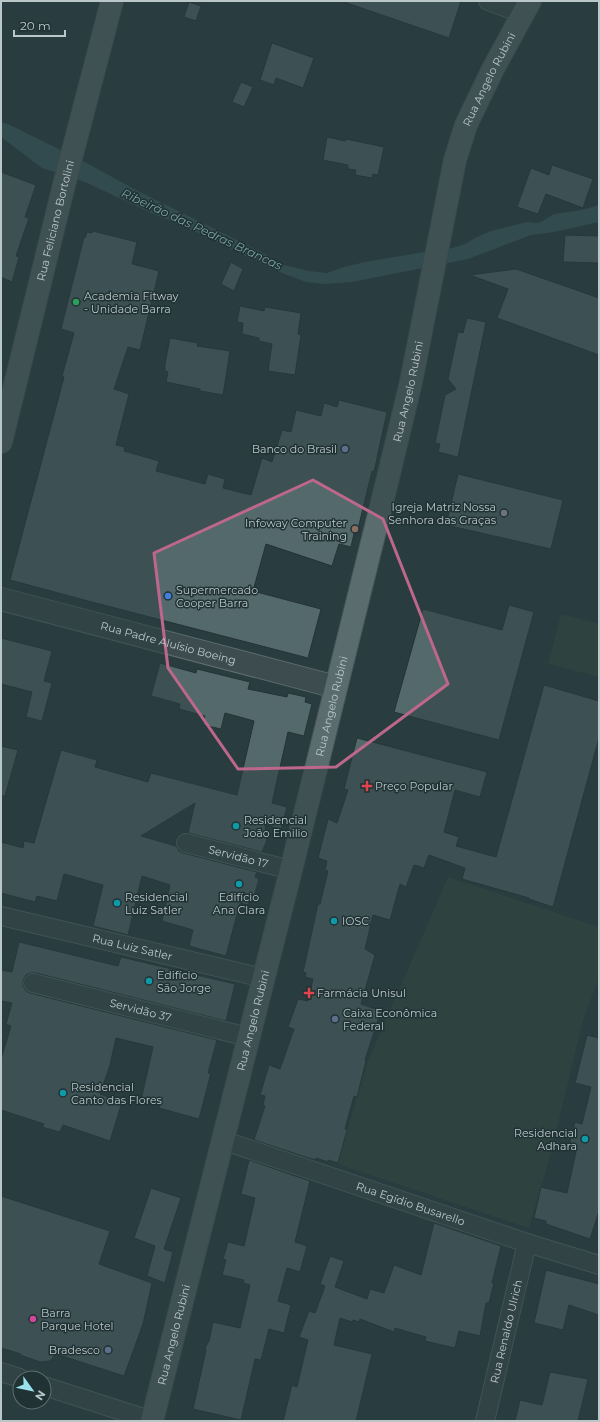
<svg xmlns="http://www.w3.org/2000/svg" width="600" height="1422" font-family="Montserrat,sans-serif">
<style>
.green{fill:#33493e}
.water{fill:#3c5d61}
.building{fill:#54696b;stroke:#233436}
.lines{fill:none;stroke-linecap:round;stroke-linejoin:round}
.minor-casing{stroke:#5d6d6f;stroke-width:20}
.tertiary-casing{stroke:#5d6d6f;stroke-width:24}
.primary-casing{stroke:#49595b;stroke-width:24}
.minor{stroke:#3d4d4f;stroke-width:18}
.tertiary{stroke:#3d4d4f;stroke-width:22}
.primary{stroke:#5b6c6e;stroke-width:22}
.marked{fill:none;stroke:#be678c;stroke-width:3;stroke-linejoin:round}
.leisure-dot{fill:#2e9e5b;stroke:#213234;stroke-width:1.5}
.service-dot{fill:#5c6f8a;stroke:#213234;stroke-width:1.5}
.worship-dot{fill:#6b7280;stroke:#213234;stroke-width:1.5}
.education-dot{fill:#8d6e63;stroke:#213234;stroke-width:1.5}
.shop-dot{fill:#3f7fe0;stroke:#213234;stroke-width:1.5}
.health-dot{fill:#e0444e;stroke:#213234;stroke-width:1.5}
.culture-dot{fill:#0f9aa8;stroke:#213234;stroke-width:1.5}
.hotel-dot{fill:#d1479c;stroke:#213234;stroke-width:1.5}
.labels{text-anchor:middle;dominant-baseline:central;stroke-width:3;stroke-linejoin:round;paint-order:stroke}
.street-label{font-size:11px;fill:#b9c7c9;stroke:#213234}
.poi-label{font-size:11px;fill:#b9c7c9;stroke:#213234;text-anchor:start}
.water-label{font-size:12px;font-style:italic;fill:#769fa4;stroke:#213234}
</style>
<rect width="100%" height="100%" fill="#293c3f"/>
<path class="green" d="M561 614 599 624V677L548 664Z
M448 877 599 927V978L583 1020 551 1153 529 1228 337 1164 368 1061Z"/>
<path class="water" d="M1 122 10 125 83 161 134 189 265 254 280 264 309 271 327 273 344 267 365 262 424 252 446 250 465 244 475 238 491 231 527 222 539 223 554 214 582 210 599 205V222L554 232 531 235 468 259 352 282 325 284 306 282 282 273 194 231 149 212 85 182 42 168 1 137Z"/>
<path class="building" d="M348 1H461L449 38 347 3Z
M189 2 201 6 196 21 184 17Z
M272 43 314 58 303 88 276 78 274 85 260 80Z
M241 82 253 87 244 107 232 102Z
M327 137 345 141 346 139 384 147 378 175 373 174 372 178 355 175 356 170 348 169V165L323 160Z
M552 165 593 179 583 208 546 194 538 214 517 207 531 168 549 175Z
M1 172 36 185 25 217 29 218 16 256 19 257 12 282 1 277Z
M93 231 137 242 132 264 159 271 140 350 128 347 114 389 129 394 116 445 125 447 124 451 159 461 156 471 205 484 208 474 225 479 223 488 251 495 262 458 272 462 282 430 291 432 296 410 321 416 324 403 337 407 339 400 387 412 374 472 372 471 358 529H355L351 547 339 544 332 566 266 544 253 591 321 609 308 658 88 601 10 580 64 377 62 376 74 333 61 329 84 237 85 238 87 232 92 233Z
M565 235 599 236V263L563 262Z
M231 262 243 269 234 291 221 284Z
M516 269 599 298V355L497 318 508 289 470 275Z
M240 306 264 311 265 307 301 313 298 334 301 335 295 375 268 371 272 344 259 341V338L242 334 243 323 237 322Z
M467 318 486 322 458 457 438 452 440 444 435 443 445 395 456 389 448 379 458 332 463 333Z
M170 338 198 343 197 346 230 351 223 395 200 391V389L166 382 168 372 165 371V364Z
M458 474 563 500 551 549 446 525Z
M509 605 534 612 499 740 394 712 423 609 502 630Z
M1 638 52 651 44 681 52 683 42 721 26 717 32 692 1 684Z
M160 663 196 673 197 669 250 682 248 689 287 697 288 693 306 697 305 702 312 704 304 736 288 732 272 803 287 807 281 829 265 825 267 840 262 852 188 833 195 803 141 836 176 846 179 851 183 853 257 872 255 877 259 879 254 897 250 896 248 905 240 903 226 956 189 946 193 930 162 921 170 885 142 876 128 935 93 926 103 885 64 874 57 901 37 896 35 902 1 893V842L23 848 24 841 34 843 61 750 97 760 95 767 148 782 151 773 237 795 254 721 225 713 221 729 203 725 205 716 179 709 180 704 151 696Z
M544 685 599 701V738L553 907 529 899V898L462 879 465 868 429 855 424 868 414 865 406 887 400 884 390 920 373 915 365 949 375 955 361 1004 381 1011 365 1060 366 1061 357 1097 354 1096 345 1129 347 1130 338 1163 328 1160V1162L316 1158 315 1160 254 1140 265 1106 263 1105 265 1096 260 1095 269 1065 280 1069 294 1029 288 1027 298 999 308 1001 313 979 305 977 306 973 303 972 318 904H320L328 871 325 870 327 861 318 858 328 819 337 823 348 790 344 789 357 738 487 772 480 797 455 790 444 832 459 837 456 846 496 857Z
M1 746 18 750 5 796H1Z
M19 942 118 966 121 957 235 984 226 1021 36 973H30L26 975 23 980V986L26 991 30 993 217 1040 208 1073H211L199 1119 159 1108 160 1105 141 1100 153 1047 116 1038 110 1065 100 1094 122 1102 110 1141 63 1125 60 1132 42 1127 44 1124 1 1110V1059L11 1026 6 1024 12 1003 1 1001V970L12 972Z
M587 1035 599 1038V1211L590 1239 546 1224V1221L534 1218 541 1187 567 1193 576 1152 568 1150 575 1122 582 1124 591 1087 575 1083Z
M249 1160 310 1181 295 1242 307 1246 300 1272 287 1268 278 1301 291 1305 284 1333 269 1329 261 1360 255 1359 241 1420 193 1409 206 1350 205 1348 209 1341 213 1322 240 1328 250 1285 243 1283 244 1280 222 1275 226 1260 223 1259 228 1242 244 1246 255 1198 241 1194Z
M151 1188 181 1198 164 1249 173 1252 165 1283 147 1276 155 1246 134 1238Z
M1 1196 110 1231 99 1264 152 1283 143 1324 124 1376 56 1354 50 1361 40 1362 20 1355 21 1354 1 1348Z
M434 1223 501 1246 492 1283H494L489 1303H486L480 1336 459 1331 455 1348 425 1341 426 1337 395 1328 394 1332 360 1319 359 1322 353 1320 352 1322 340 1318 334 1345 372 1354 356 1421H283L292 1385 297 1387 308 1340 299 1337 309 1311 315 1313 325 1286 320 1284 330 1256 344 1261 335 1287 367 1299 370 1289 384 1293 394 1265 421 1275Z
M546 1270 599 1284V1315L569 1305 563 1330 534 1323Z
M550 1372 588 1379 578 1421H515L520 1400 542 1405Z"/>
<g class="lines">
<defs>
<g id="minor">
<path d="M488 1 523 14"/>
<path id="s1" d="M186 843 291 870"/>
<path id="s2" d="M1 916 263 978"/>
<path id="s3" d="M33 983 248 1037"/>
<path id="s4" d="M222 1140 527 1243 599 1265"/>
<path d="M1 1372 20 1378"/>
<path d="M44 1386 153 1421"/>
<path id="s5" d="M485 1421 527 1243"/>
</g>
<g id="tertiary">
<path id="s6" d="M1 599 336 687"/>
</g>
<g id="primary">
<path id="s7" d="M1 442 64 185 112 1"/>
<path id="s8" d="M152 1421 291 870 388 478 411 382 455 160 466 125 493 69 530 1"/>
</g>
</defs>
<use href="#minor" class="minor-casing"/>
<use href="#tertiary" class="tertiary-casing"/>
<use href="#primary" class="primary-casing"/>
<use href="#minor" class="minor"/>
<use href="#tertiary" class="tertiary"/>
<use href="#primary" class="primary"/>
</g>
<path d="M0 0H600V1422H0ZM313 480 383 519 448 684 336 767 238 769 168 668 154 553Z" fill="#293c3f" fill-opacity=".55" fill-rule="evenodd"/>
<path class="marked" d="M313 480 383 519 448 684 336 767 238 769 168 668 154 553Z"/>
<circle class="leisure-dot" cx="76" cy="302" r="4"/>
<g class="service-dot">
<circle cx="345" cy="449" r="4"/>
<circle cx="335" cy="1019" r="4"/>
<circle cx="108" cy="1350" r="4"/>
</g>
<circle class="worship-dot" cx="504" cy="513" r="4"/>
<circle class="education-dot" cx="355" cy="529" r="4"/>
<circle class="shop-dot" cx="168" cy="596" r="4"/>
<g class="health-dot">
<path d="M365 780h4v4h4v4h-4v4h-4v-4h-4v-4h4z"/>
<path d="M307 987h4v4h4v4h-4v4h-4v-4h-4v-4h4z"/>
</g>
<g class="culture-dot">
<circle cx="236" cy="826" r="4"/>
<circle cx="239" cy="884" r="4"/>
<circle cx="117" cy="903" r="4"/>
<circle cx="334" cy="921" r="4"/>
<circle cx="149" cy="981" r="4"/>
<circle cx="63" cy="1093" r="4"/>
<circle cx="585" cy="1139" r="4"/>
</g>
<circle class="hotel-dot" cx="33" cy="1319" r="4"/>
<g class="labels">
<g class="street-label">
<text stroke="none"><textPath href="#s8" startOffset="1385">Rua Angelo Rubini</textPath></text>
<text stroke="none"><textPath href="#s7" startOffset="228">Rua Feliciano Bortolini</textPath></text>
<text stroke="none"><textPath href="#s8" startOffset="1061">Rua Angelo Rubini</textPath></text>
<text stroke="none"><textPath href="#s6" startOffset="173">Rua Padre Aluísio Boeing</textPath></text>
<text stroke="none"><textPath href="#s8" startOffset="737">Rua Angelo Rubini</textPath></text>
<text stroke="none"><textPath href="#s1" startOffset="54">Servidão 17</textPath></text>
<text stroke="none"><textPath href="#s2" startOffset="135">Rua Luiz Satler</textPath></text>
<text stroke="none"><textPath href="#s3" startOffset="111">Servidão 37</textPath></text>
<text stroke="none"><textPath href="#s8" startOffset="413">Rua Angelo Rubini</textPath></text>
<text stroke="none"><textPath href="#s4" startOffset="199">Rua Egídio Busarello</textPath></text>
<text stroke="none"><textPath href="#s5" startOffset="92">Rua Renaldo Ulrich</textPath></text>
<text stroke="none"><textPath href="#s8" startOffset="89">Rua Angelo Rubini</textPath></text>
</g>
<g class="poi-label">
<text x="84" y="296">Academia Fitway<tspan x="84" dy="13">- Unidade Barra</tspan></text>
<text x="337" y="449" text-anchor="end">Banco do Brasil</text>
<text x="496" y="507" text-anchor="end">Igreja Matriz Nossa<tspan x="496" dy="13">Senhora das Graças</tspan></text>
<text x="347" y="523" text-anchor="end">Infoway Computer<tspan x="347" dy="13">Training</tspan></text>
<text x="176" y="590">Supermercado<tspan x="176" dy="13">Cooper Barra</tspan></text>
<text x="375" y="786">Preço Popular</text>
<text x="244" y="820">Residencial<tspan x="244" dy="13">João Emilio</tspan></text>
<text x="125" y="897">Residencial<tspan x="125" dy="13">Luiz Satler</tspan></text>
<text x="239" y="897" text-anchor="middle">Edifício<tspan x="239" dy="13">Ana Clara</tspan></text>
<text x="342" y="921">IOSC</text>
<text x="157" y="975">Edifício<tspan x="157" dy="13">São Jorge</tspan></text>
<text x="317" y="993">Farmácia Unisul</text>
<text x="343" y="1013">Caixa Econômica<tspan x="343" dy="13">Federal</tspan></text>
<text x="71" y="1087">Residencial<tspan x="71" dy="13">Canto das Flores</tspan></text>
<text x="577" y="1133" text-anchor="end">Residencial<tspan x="577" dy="13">Adhara</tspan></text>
<text x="41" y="1313">Barra<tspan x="41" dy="13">Parque Hotel</tspan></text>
<text x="100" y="1350" text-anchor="end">Bradesco</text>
</g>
<g class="water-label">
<text transform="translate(202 229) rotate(25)">Ribeirão das Pedras Brancas</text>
</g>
</g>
<rect width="600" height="1422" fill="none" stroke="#b9c7c9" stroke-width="4"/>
<g transform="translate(32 1390) rotate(123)"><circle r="19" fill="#213234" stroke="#5e6e70"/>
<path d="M0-3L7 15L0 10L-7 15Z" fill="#9ae1ee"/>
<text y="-6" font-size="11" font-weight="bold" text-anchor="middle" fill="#b9c7c9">N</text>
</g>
<path d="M14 30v6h51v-6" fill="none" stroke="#b9c7c9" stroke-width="2"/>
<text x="20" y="30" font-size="12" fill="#b9c7c9" stroke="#213234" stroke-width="3" paint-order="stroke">20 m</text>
</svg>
